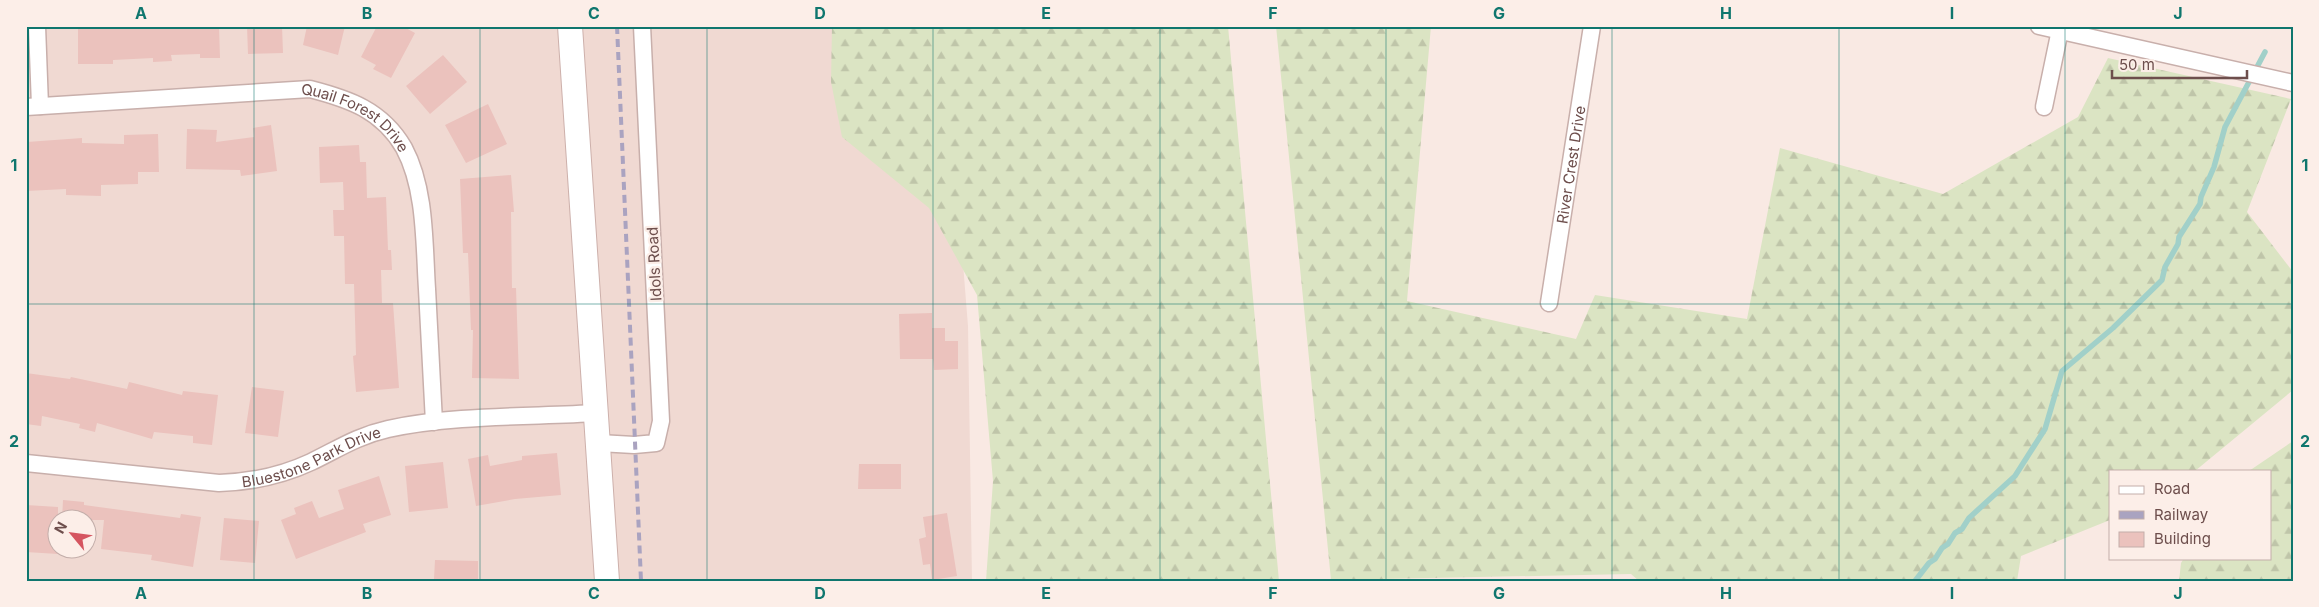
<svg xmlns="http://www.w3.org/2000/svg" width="2319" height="607" font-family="Inter,sans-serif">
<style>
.residential{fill:#f0d9d2;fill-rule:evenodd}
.forest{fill:url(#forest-firs)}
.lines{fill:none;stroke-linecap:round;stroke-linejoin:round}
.stream{stroke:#a1d0c9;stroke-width:5.5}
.building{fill:#ebc2bd}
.street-casing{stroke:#c8afab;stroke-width:19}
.secondary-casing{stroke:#cdb0ab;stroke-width:26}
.street{stroke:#fff;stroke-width:16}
.secondary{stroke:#fff;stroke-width:24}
.rail{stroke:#aaa3c0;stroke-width:4;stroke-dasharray:8 5;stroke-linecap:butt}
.grid{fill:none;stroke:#0f766e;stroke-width:1;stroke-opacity:0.55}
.labels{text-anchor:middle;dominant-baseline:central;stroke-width:4.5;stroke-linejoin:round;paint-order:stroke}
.street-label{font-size:15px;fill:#6d4e4c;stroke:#fceee8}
.neatline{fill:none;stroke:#0f766e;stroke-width:2}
.grid-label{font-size:16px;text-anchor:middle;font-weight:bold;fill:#0f766e}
</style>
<defs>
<pattern id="forest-firs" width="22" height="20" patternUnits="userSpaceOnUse" patternTransform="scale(1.25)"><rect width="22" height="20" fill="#dbe4c3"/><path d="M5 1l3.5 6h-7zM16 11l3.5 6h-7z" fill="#bfc5a9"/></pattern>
</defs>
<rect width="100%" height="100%" fill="#f9e9e3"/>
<path class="residential" d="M26 26H944L968 326 972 581H26ZM58 520H88V550H58Z"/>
<path class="forest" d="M832 26H1228L1279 581H986L993 481 977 295 929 208 842 137 831 82Z
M1276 26H1431L1407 301 1576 339 1595 295 1747 319 1780 148 1943 194 2078 117 2108 58 2291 99 2247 212 2293 272V390L2195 471H2110V520L2021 556 2017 581H1639L1631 574 1331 580Z
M2293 441V581H2179L2181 563 2184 558H2270V471H2249Z"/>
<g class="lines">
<path class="stream" d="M1915 581 1929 563 1935 559 1942 548 1948 544 1955 533 1962 529 1969 518 2015 476 2045 429 2062 371 2113 328 2162 280 2165 267 2178 244 2179 237 2200 204 2201 197 2214 167 2225 127 2265 52"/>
</g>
<path class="building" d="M78 26H219L220 58H200V54L171 55 172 61 153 62V58L113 60V64H78Z
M247 26H282L283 53 248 54Z
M307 26H345L338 55 303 45Z
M377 26H402L415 33 391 78 373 69 376 65 361 57Z
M443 55 467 82 430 114 406 86Z
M488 104 507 144 466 163 445 125Z
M271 125 277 171 241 176 240 170 186 169 187 129 217 130 216 142 254 137 253 128Z
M158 134 159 172H138V184L101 185V196L66 195V189L26 191 27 142 82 138V143L124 144V135Z
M359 145 360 162H366L367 198 386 197 388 250H391L392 270H381L382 303H393L399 388 356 392 353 356 356 355 354 284H345L344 236H334L333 210H344L343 182 320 183 319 147Z
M511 175 514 212H511L512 288H516L519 379 472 378 473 330H471L468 253H463L460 179Z
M932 313V328H945V341H958V369L934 370 933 359H900L899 314Z
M26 373 70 379 71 377 127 389 129 382 182 395 183 391 218 395 212 445 193 443V436L154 432 152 439 97 423 95 432 79 428 80 424 42 416 41 426 26 424Z
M252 387 284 391 278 437 245 433Z
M557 453 561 495 515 499 476 506 468 459 488 455 490 466 522 460V456Z
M443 462 448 508 409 512 405 466Z
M859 464H901V489H858Z
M379 476 391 515 363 524 366 532 296 559 281 520 296 514 294 508 312 501 319 518 344 509 338 490Z
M63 500 84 502V505L180 518 181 514 201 517 193 567 151 560 152 555 101 549 104 520H62Z
M26 505 58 507V554L26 552Z
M947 513 957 576 932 580 930 564 923 565 919 539 926 537 923 517Z
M224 518 259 521 255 563 220 560Z
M435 560 478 561V581L434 579Z"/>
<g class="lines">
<defs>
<g id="street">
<path d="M37 26 40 106"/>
<path d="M2039 26 2293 83"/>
<path id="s1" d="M26 107 310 89C349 99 382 110 404 148 426 189 424 244 427 289 429 334 432 378 434 422"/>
<path d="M2044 107 2060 30"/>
<path id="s2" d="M1549 303 1592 26"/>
<path d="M599 443 634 445 656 443 661 421 642 26"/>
<path id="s3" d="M26 463 219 483C252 482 281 476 311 462 338 449 357 436 388 429 452 415 531 417 597 413"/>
</g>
<path id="secondary" d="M570 26 607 581"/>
</defs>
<use href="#street" class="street-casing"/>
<use href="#secondary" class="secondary-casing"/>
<use href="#street" class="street"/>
<use href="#secondary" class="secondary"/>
<path class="rail" d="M617 26 641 581"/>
</g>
<path class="grid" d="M254 26V581M480 26V581M707 26V581M933 26V581M1160 26V581M1386 26V581M1612 26V581M1839 26V581M2065 26V581M26 304H2293"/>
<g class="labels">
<g class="street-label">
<text stroke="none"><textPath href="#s1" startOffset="339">Quail Forest Drive</textPath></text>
<text stroke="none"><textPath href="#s2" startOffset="140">River Crest Drive</textPath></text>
<text transform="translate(654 264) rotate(-93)">Idols Road</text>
<text stroke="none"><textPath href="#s3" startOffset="291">Bluestone Park Drive</textPath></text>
</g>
</g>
<rect width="2319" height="607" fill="none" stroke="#fceee8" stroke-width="55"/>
<rect x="2109" y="470" width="162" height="90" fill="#fceee8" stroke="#c3aeaa"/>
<rect x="2119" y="486" width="25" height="8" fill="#ffffff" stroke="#c3aeaa"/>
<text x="2154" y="494" font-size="15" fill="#6d4e4c">Road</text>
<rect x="2119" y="511" width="25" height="8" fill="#aaa3c0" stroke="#c3aeaa"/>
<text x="2154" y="520" font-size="15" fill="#6d4e4c">Railway</text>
<rect x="2119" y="532" width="25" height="15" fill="#ebc2bd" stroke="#c3aeaa"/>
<text x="2154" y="544" font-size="15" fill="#6d4e4c">Building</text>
<g transform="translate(72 534) rotate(299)"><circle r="24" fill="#fceee8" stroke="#c3aeaa"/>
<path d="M0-4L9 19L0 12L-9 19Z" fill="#d55560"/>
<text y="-8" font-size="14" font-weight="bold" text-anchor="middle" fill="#6d4e4c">N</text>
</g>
<path d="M2112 70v8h135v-8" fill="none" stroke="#6d4e4c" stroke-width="2.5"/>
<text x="2119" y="70" font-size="15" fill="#6d4e4c" stroke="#fceee8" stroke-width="4" paint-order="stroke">50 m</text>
<rect x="28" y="28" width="2264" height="552" class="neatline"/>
<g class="grid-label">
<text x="141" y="19">A</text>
<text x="367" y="19">B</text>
<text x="594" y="19">C</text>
<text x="820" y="19">D</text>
<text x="1046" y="19">E</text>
<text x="1273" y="19">F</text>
<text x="1499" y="19">G</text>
<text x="1726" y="19">H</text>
<text x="1952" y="19">I</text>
<text x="2178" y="19">J</text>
<text x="14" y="171">1</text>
<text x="2305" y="171">1</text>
<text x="14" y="447">2</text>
<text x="2305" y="447">2</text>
<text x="141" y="599">A</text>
<text x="367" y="599">B</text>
<text x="594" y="599">C</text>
<text x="820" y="599">D</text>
<text x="1046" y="599">E</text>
<text x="1273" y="599">F</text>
<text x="1499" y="599">G</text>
<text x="1726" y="599">H</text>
<text x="1952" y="599">I</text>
<text x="2178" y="599">J</text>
</g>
</svg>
